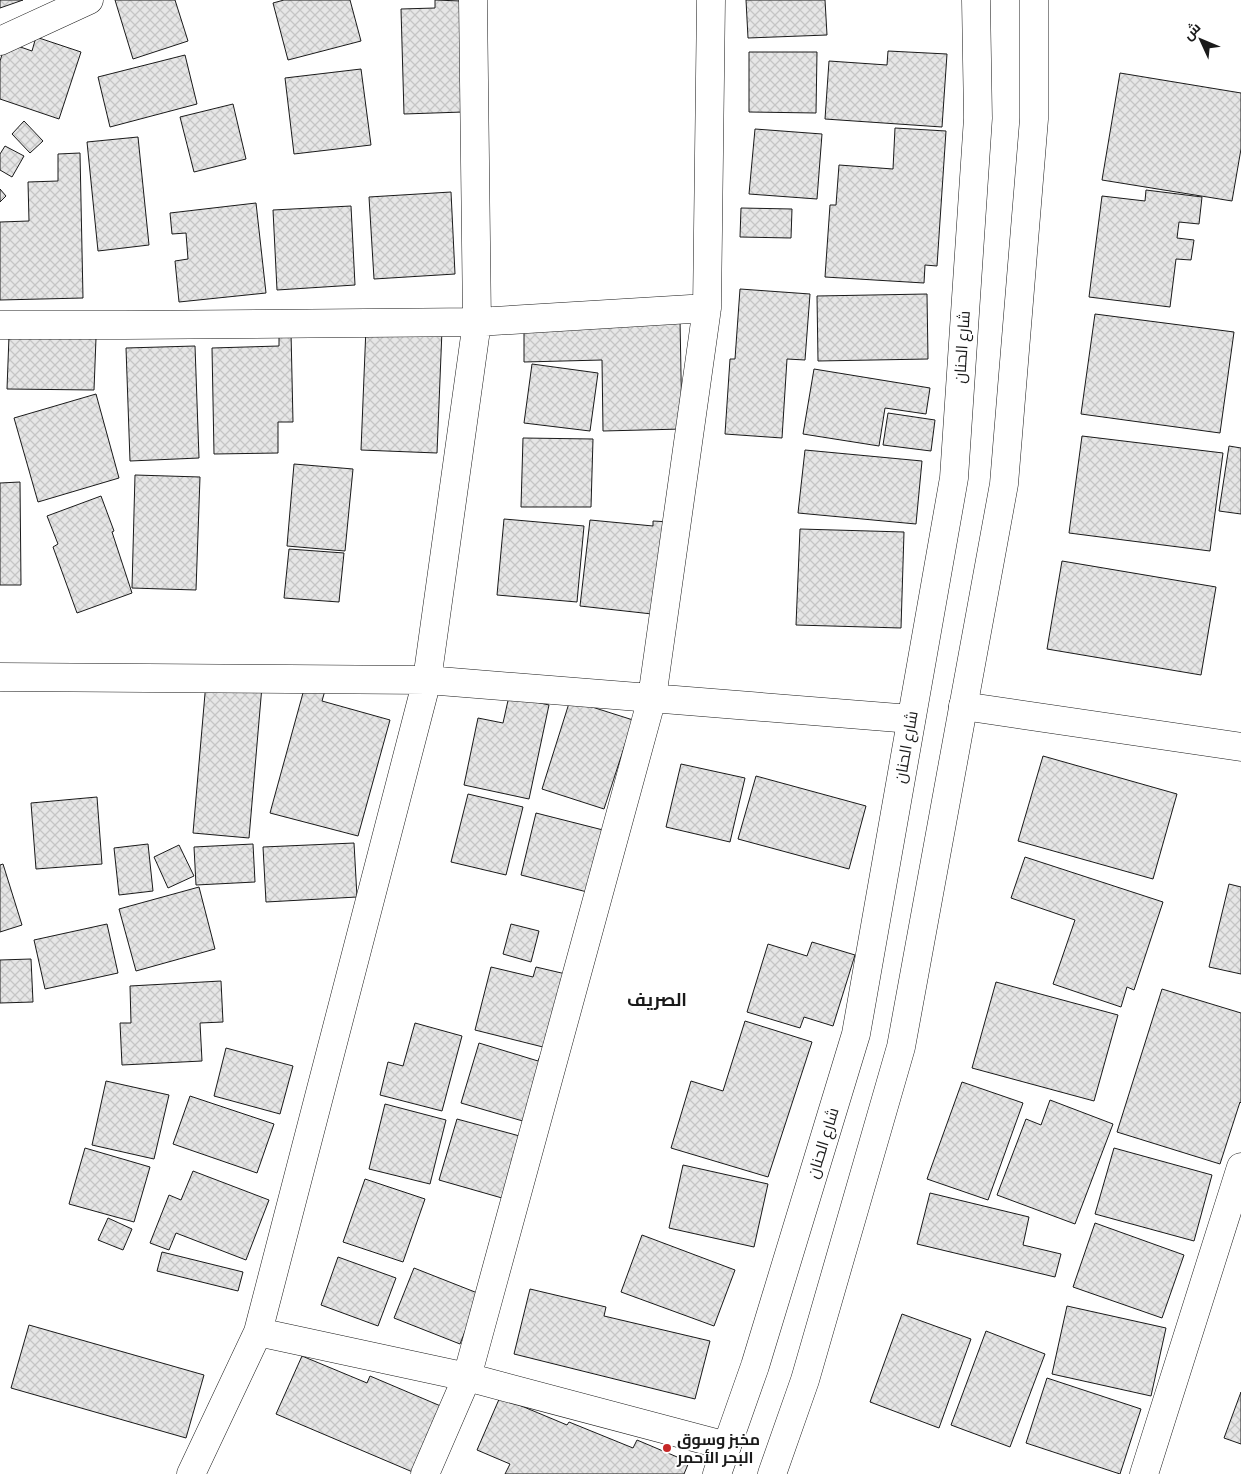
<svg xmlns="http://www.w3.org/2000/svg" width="1241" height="1474" font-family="'Zilla Slab',Cairo,serif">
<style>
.building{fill:url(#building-cross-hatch);stroke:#1a1a1a}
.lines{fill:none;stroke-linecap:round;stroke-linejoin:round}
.minor-casing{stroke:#1a1a1a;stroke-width:29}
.major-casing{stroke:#1a1a1a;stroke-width:29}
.minor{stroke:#fff;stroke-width:28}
.major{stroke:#fff;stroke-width:28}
.poi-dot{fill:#c62828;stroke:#fff;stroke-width:2}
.labels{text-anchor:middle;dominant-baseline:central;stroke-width:4;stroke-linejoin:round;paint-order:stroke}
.street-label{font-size:16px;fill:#1a1a1a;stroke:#fff}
.poi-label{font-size:16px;font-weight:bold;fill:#1a1a1a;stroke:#fff;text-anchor:start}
.neighbourhood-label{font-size:18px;font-weight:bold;fill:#1a1a1a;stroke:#fff}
</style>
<defs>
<pattern id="building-cross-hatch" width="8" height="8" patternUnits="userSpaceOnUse" patternTransform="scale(1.25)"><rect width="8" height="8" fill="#e6e6e6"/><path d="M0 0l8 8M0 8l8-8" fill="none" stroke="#c5c5c5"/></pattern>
</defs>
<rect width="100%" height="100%" fill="#fff"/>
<path class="building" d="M0 0H23L0 8Z
M115 0H175L188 41 133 59Z
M284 0H350L361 41 288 60 273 3Z
M435 0 461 1 463 112 404 114 401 9 435 8Z
M746 0H825L827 35 748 38Z
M36 37 81 52 59 119 0 99V61L6 42 32 51Z
M888 51 947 54 942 127 825 119 829 61 887 65Z
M749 52H817L816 113 749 112Z
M185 55 197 104 110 127 98 77Z
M361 69 371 145 294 154 285 78Z
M1120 73 1241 93V149L1232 201 1102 180Z
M233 104 246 159 194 172 180 117Z
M24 121 43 141 30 153 12 134Z
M895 128 946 131 937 266 925 265 924 283 825 277 830 205H836L839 165 893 169Z
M755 129 822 134 817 199 749 194Z
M138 137 149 245 98 251 87 142Z
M5 146 24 156 12 177 0 170V154Z
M80 153 83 298 0 300V222L29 221 28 182 58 181V154Z
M0 189 6 196 0 202Z
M1146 190 1202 197 1199 224 1179 222 1177 238 1194 240 1191 260 1176 259 1170 307 1089 297 1102 196 1145 201Z
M451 192 455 274 374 279 369 197Z
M256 203 266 293 179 302 175 261 188 259 186 233 172 234 170 213Z
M351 206 355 285 277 290 273 210Z
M741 208 792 209 791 238 740 237Z
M740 289 810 294 805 360 787 359 782 438 725 434 730 359H735Z
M927 294 928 359 818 361 817 296Z
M1095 314 1234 332 1220 433 1081 414Z
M680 319 682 429 603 431 602 360 524 362V322Z
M366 327 442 330 437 453 361 450Z
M279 332H291L293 422H278V453L214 454 212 348 279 346Z
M9 336 96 338 94 390 7 389Z
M195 346 199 458 130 461 126 348Z
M532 364 598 373 590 431 524 423Z
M814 369 930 388 926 414 885 408 879 446 803 434Z
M96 394 119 478 38 502 14 418Z
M888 413 935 420 931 451 883 445Z
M1082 436 1223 453 1210 551 1069 533Z
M523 438 593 439 591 507H521Z
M1229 446 1241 448V514L1219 511Z
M805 450 922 461 916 524 798 513Z
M294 464 353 469 345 551 287 546Z
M135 475 200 477 196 590 132 588Z
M20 482 21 585H0V483Z
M101 496 114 531 112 532 132 593 77 613 53 547 58 544 47 516Z
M504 519 584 526 577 602 497 595Z
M590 520 653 526V521L671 522 661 615 580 606Z
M800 529 904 532 901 628 796 625Z
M289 549 344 553 339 602 284 598Z
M1062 561 1216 587 1201 675 1047 649Z
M206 682 262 686 249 838 193 833Z
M306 682 326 687 322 701 390 720 358 836 270 813Z
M509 696 549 705 529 799 464 785 478 718 503 723Z
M570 700 633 720 604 809 542 789Z
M1043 756 1177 794 1153 879 1018 841Z
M681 764 745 778 730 842 666 827Z
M756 776 866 806 849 869 738 839Z
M468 794 523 807 506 875 451 862Z
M97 797 102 864 36 869 31 803Z
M536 813 607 831 591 893 521 875Z
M354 843 357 897 266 902 263 847Z
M148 844 153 891 119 895 114 848Z
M253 844 255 882 196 885 194 847Z
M179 845 194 876 168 888 154 857Z
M1025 857 1163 902 1134 990 1127 987 1121 1007 1053 984 1075 920 1011 898Z
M3 864 22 925 0 932V865Z
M1229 884 1241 887V974L1209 967Z
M199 887 215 949 136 971 119 909Z
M107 924 118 973 45 989 34 940Z
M511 924 539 931 531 962 503 954Z
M812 942 855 955 833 1026 804 1017 800 1028 747 1012 768 944 807 956Z
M31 959 33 1002 0 1003V960Z
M491 967 533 977 536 967 570 975 551 1049 475 1030Z
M221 981 223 1022 200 1023 202 1061 122 1065 120 1023H131L130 986Z
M996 982 1118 1015 1094 1101 972 1068Z
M1162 989 1241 1013V1103L1240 1102 1220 1164 1117 1132Z
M745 1021 812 1042 768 1177 671 1148 691 1081 723 1091Z
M415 1023 462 1036 442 1111 380 1095 388 1062 403 1066Z
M479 1043 538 1061 540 1056 553 1060 533 1124 461 1103Z
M226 1048 293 1066 280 1114 214 1096Z
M106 1081 169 1095 154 1159 92 1145Z
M962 1082 1023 1103 988 1200 927 1179Z
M190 1096 274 1124 257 1173 173 1144Z
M1050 1100 1113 1124 1075 1224 997 1195 1026 1119 1041 1125Z
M385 1104 446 1120 430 1184 369 1169Z
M457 1119 527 1138 509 1200 439 1180Z
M85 1148 150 1167 134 1222 69 1204Z
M1114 1148 1212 1175 1194 1241 1095 1214Z
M683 1165 768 1184 754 1247 669 1228Z
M193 1171 269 1200 246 1260 176 1233 169 1250 150 1243 169 1195 181 1200Z
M365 1179 425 1199 403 1262 343 1242Z
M930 1193 1029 1217 1023 1245 1061 1254 1055 1277 917 1244Z
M108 1218 132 1229 123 1250 98 1240Z
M1095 1223 1184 1255 1162 1318 1073 1287Z
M642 1235 735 1270 714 1326 621 1292Z
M162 1252 243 1272 238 1291 157 1271Z
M338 1257 396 1278 378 1326 321 1305Z
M414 1268 480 1294 460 1344 394 1318Z
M530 1289 606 1307 604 1316 710 1341 695 1399 514 1354Z
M1067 1306 1166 1328 1151 1396 1052 1374Z
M902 1314 971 1339 939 1428 870 1402Z
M29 1325 204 1375 186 1438 11 1388Z
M986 1331 1045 1354 1010 1447 951 1425Z
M302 1356 367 1383 370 1376 443 1407 415 1473 276 1414Z
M1047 1378 1141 1409 1120 1474 1026 1443Z
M1241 1392V1444L1224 1438Z
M500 1397 567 1425 569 1422 633 1448 637 1440 689 1462 684 1474H505L510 1464 477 1450Z"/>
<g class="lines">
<defs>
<path id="minor" d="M0 41 89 0
M0 325H125L477 322 707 308
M0 677 427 680 911 719
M963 706 1241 747
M258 1332 467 1377 727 1446
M191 1474 258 1332 427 680 477 322 473 0
M425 1474 467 1377 652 698 707 308 711 0
M1144 1474 1241 1167"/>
<path id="major" d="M717 1474 755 1366 856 1034 954 478 978 118 976 0
M772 1474 805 1380 901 1047 1004 484 1034 119V0"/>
</defs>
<use href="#minor" class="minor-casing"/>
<use href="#major" class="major-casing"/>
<use href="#minor" class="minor"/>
<use href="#major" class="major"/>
</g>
<circle class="poi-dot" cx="667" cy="1448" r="5"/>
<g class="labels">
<g class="street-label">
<text transform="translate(962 347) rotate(-86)">شارع الحنان</text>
<text transform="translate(906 747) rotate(-80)">شارع الحنان</text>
<text transform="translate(823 1143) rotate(-73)">شارع الحنان</text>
</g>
<g class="poi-label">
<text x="677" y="1439">مخبز وسوق<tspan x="677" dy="18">البحر الأحمر</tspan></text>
</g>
<g class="neighbourhood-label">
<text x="657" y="1000">الصريف</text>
</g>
</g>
<g transform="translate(1201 40) rotate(314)" stroke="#ffffff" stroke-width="4" paint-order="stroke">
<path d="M0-4L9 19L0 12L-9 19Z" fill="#1a1a1a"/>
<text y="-8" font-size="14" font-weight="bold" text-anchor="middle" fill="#1a1a1a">ش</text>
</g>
</svg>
